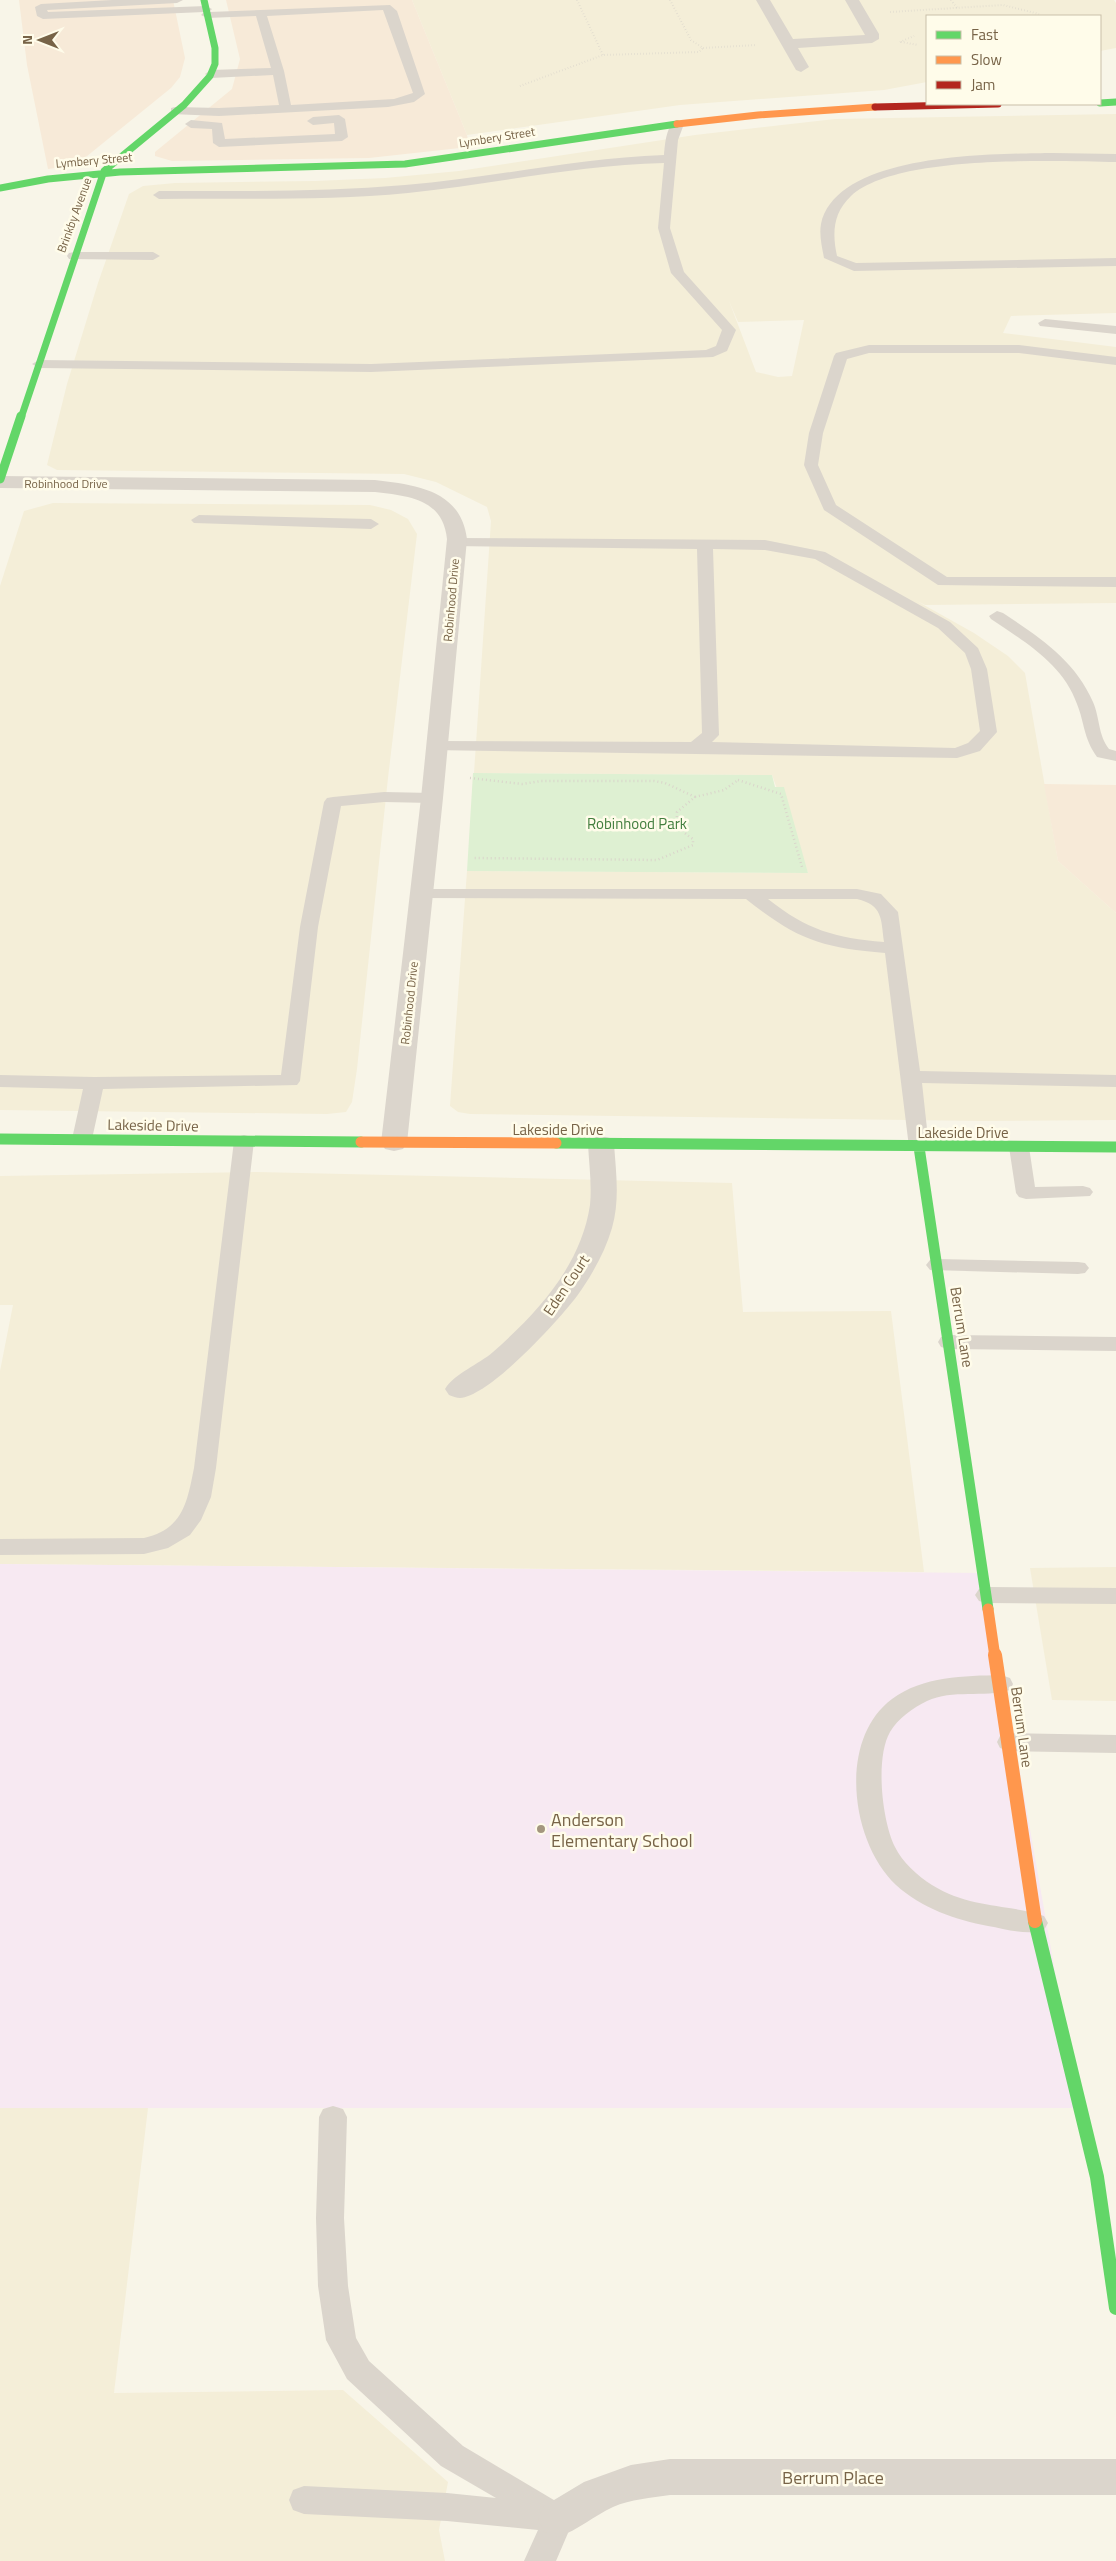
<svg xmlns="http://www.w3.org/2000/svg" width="1116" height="2561" font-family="'Titillium Web',sans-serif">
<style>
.residential{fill:#f4eed8;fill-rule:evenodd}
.commercial{fill:#f7ead8}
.education{fill:#f7e9f2}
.green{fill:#def0d2}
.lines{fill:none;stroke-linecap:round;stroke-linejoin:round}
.path-far1{stroke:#dad5cb;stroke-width:2;stroke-dasharray:0.5 2.5;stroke-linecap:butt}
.path{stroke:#dad5cb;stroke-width:2.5;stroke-dasharray:1 3;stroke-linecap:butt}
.lane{fill:#dbd5cc;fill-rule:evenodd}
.street{fill:#dbd5cc;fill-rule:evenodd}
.fast-far3{stroke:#63d668;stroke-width:7}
.fast-far2{stroke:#63d668;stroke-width:9}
.fast-far1{stroke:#63d668;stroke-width:11}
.fast{stroke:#63d668;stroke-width:14}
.slow-far2{stroke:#ff974d;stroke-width:7}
.slow-far1{stroke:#ff974d;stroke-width:11}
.slow{stroke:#ff974d;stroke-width:14}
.jam{stroke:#b3261e;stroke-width:7}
.poi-dot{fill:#a4967f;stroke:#fffcea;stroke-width:2}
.labels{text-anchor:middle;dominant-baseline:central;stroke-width:5;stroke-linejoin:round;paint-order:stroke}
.far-street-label{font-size:12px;fill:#776347;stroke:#fffcea}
.park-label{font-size:15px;fill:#427e3e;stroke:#fffcea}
.street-label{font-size:15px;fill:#776347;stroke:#fffcea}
.near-poi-label{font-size:18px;fill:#776347;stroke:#fffcea;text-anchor:start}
.near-street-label{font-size:18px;fill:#776347;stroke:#fffcea}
</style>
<rect width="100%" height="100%" fill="#f8f5e8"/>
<path class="residential" d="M412 0H1114L1116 3V48L1100 51V16H927V82L884 90 680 105 467 135Z
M1116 114V313L1011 316 1003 333 1116 347V603L925 605 915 600 974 633 1008 656 1025 673 1058 861 1116 913V1120L981 1121 470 1114 458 1112 450 1106 467 871 808 873 772 775 474 773 491 521 487 507 436 482 404 474 57 470 47 465 67 384 98 283 129 194 143 186 175 183 315 181 385 178 459 171 695 135 835 119ZM729 301 738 322 804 320 792 376 778 377 756 372Z
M53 503 370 505 391 510 408 519 417 534 388 778 357 1069 352 1102 346 1112 327 1114 0 1110V586L24 511Z
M257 1172 732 1183 743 1312 891 1311 924 1572 0 1564V1371L13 1305H0V1176Z
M1116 1567V1701L1052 1700 1030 1568Z
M0 2108H148L114 2393 343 2390 448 2482 439 2530 445 2561H0Z"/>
<path class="commercial" d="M19 0H173L185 58 180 77 171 88 76 165 48 169 27 65Z
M226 0H412L467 135 469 147 369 158 172 161 155 156V152L232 89 240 59Z
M1044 784 1116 785V913L1058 861Z"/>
<path class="education" d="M0 1564 985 1573 1079 2108H0Z"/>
<path class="green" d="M473 773 772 775 775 787H784L808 873 467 871Z"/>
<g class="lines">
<path class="path-far1" d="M577 0 603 55
M670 0 691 40 703 48 757 45
M951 0 957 8
M890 12 1003 5 1039 14
M900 42 914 36
M901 42 918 45
M520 86 603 55 699 52 703 48"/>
<path class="path" d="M470 778 522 784 541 781H654L665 783 695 797 677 812C676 826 682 832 693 839V845L657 860 474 858
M738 780 781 794 802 867
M695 797 724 790 738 780"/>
<path class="lane" d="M112 0H183L177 3 47 10 48 12 206 6 212 9 209 12 390 5 397 11 425 94 414 102 388 107 219 116 171 114V108L175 107 219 108 279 105 273 75 211 78 205 74 211 70 271 68 256 16 207 18 201 15 204 12 43 19 37 16 35 7 41 4ZM383 10 413 93 394 99 291 105 284 71 267 16Z
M339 115 345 119 348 137 342 141 219 147 213 143 212 129 191 128 185 124 191 120 222 123 225 139 335 134 334 123 313 125 307 121 313 117Z
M678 120 684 124 678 140 670 228 684 272 736 330 727 351 713 357 371 372 39 368 32 364 39 360 371 364 706 350 716 346 722 330 671 273 658 228 664 163C578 165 494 184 408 193 326 201 242 198 159 199L153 195 159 191C241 191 323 192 405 185 492 178 577 158 664 155 665 145 666 123 678 120Z
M1053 153 1116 154V162C1055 161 896 154 851 196 833 213 832 233 837 256L856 263 1116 258V266L854 271 824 258C822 247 819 235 821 224 837 152 995 154 1053 153Z
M74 252H153L160 256 153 260 69 259 67 256 69 253Z
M1045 319 1116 326V334L1040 326 1038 323Z
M869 345H1019L1116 357V365L1019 353H869L847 359 823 433 818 465 836 505 947 577H1116V587L938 585 824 510 804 465 809 433 834 356 836 353Z
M199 515 371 519 379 524 371 529 194 523 191 520Z
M456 538 765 540 825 552 950 622 978 648 987 669 997 732 980 751 957 758 431 750 428 746 431 742 437 741 691 742 702 733 697 549 451 546 448 543 451 540ZM713 549 765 550 815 559 938 628 965 653 971 669 980 731 968 743 955 748 712 742 719 735Z
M997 611 1003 613C1039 637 1075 660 1093 702 1100 718 1098 735 1109 749L1116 751V761L1097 757C1083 737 1085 724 1077 704 1063 664 1025 642 991 619L989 616Z
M384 792 432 793 438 794 441 798 438 802 432 803 384 802 341 806 318 927 300 1081 297 1085 103 1089 92 1139 89 1143H75L72 1139 83 1089 0 1087V1075L94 1077 281 1075 300 927 324 802 327 798 333 797Z
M421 889H857L881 894 898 912 920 1071 1116 1075V1087L922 1083 929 1147 926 1151H912L909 1147 885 953C821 948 796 939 746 899L415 898 412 894 415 890ZM768 899H857C883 905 881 919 884 942 835 938 807 930 768 899Z
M244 1135 251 1137 254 1141 216 1468 211 1497 201 1520 190 1535 168 1548 144 1554 0 1555V1539L144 1538C183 1529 187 1503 194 1468L234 1141 237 1137Z
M1019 1141 1026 1143 1029 1147 1035 1187 1083 1186 1090 1188 1093 1192 1090 1196 1026 1199 1019 1197 1016 1193 1009 1147 1012 1143Z
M937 1259 1078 1262 1085 1263 1089 1268 1085 1273 1078 1274 930 1270 926 1265 930 1260Z
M949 1335 1116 1337V1351L949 1349 941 1347 938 1342 941 1337Z
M987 1587 1116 1588V1604L987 1603 979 1601 975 1595 979 1589Z
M1001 1675 1010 1678 1013 1684 1010 1690C983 1698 953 1689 927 1701 913 1708 898 1718 890 1732 875 1758 882 1821 895 1847 902 1862 918 1876 932 1885 971 1909 1004 1903 1044 1916L1048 1923 1044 1930C1027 1936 1006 1929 988 1926 956 1920 921 1908 896 1885 851 1843 837 1740 892 1699 923 1676 964 1676 1001 1675Z
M1009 1733 1116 1735V1753L1009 1751 1000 1748 997 1742 1000 1736Z
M333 2106 343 2109 347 2117 344 2218 348 2286 356 2338 369 2361 463 2446 569 2509 574 2519 556 2561H524L538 2530 447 2521 304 2514 293 2510 289 2500 293 2490 304 2486 447 2493 496 2498 441 2466 347 2379 326 2340 318 2286 316 2218 319 2117 323 2109Z"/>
<path class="street" d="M756 0H770L793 39 865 35 845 0H859L879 34V39L872 43 798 48 809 67 801 72 796 70Z
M0 476 375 480C416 485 461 490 467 539L443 798 407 1143 403 1149 394 1151 385 1149 381 1143 421 798 447 539C443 499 409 496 375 492L0 488Z
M601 1136 610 1138 614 1144C616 1172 620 1200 612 1228 605 1252 592 1275 577 1296 559 1320 490 1396 460 1398 457 1398 452 1396 449 1395L445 1389C455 1373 478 1365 493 1352 537 1313 581 1266 590 1205 592 1185 589 1164 588 1144L592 1138Z
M670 2459H1116V2495H670C651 2498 631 2499 613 2507 594 2516 578 2530 558 2537L544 2532 538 2519 544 2506 584 2482 631 2465Z"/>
<path class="fast-far3" d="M1100 103 1116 102
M0 188 48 179 120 172 405 164 677 124
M21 418 104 171 184 105 210 76 215 64V48L204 0"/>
<path class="fast-far2" d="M0 479 21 416"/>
<path class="fast-far1" d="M0 1139 361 1142
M556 1143 1116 1147
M919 1147 988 1609"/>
<path class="fast" d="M1035 1921 1097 2177 1116 2308"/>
<path class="slow-far2" d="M677 124 758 115 875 107"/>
<path class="slow-far1" d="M361 1142 556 1143
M988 1609 995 1657"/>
<path class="slow" d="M995 1655 1035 1921"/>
<path class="jam" d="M875 107 998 104"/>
</g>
<circle class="poi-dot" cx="541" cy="1829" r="5"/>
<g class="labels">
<g class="far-street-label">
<text transform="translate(497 137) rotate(-9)">Lymbery Street</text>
<text transform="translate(94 160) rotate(-5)">Lymbery Street</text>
<text transform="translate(74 215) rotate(-70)">Brinkby Avenue</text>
<text x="66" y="483">Robinhood Drive</text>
<text transform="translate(451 600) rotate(-85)">Robinhood Drive</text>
<text transform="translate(409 1003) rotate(-84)">Robinhood Drive</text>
</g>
<g class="park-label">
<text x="637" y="823">Robinhood Park</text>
</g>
<g class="street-label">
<text transform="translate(153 1125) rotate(1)">Lakeside Drive</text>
<text x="558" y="1129">Lakeside Drive</text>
<text x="963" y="1132">Lakeside Drive</text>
<text transform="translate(566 1285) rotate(-56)">Eden Court</text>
<text transform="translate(962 1327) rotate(81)">Berrum Lane</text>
<text transform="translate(1022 1727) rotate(82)">Berrum Lane</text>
</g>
<g class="near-poi-label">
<text x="551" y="1819">Anderson<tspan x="551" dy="21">Elementary School</tspan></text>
</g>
<g class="near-street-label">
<text x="833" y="2477">Berrum Place</text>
</g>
</g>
<rect x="926" y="15" width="175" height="90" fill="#fffcea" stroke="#c9bfa9"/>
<rect x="936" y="31" width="25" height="8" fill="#63d668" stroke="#c9bfa9"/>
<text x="971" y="40" font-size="15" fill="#776347">Fast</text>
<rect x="936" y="56" width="25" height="8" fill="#ff974d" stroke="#c9bfa9"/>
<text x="971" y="65" font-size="15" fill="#776347">Slow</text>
<rect x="936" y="81" width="25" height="8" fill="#b3261e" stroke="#c9bfa9"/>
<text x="971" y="90" font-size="15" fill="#776347">Jam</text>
<g transform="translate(40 40) rotate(270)" stroke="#fffcea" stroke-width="4" paint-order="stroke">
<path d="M0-4L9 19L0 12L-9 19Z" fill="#776347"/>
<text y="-8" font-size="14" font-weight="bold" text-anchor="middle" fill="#776347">N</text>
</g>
</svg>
